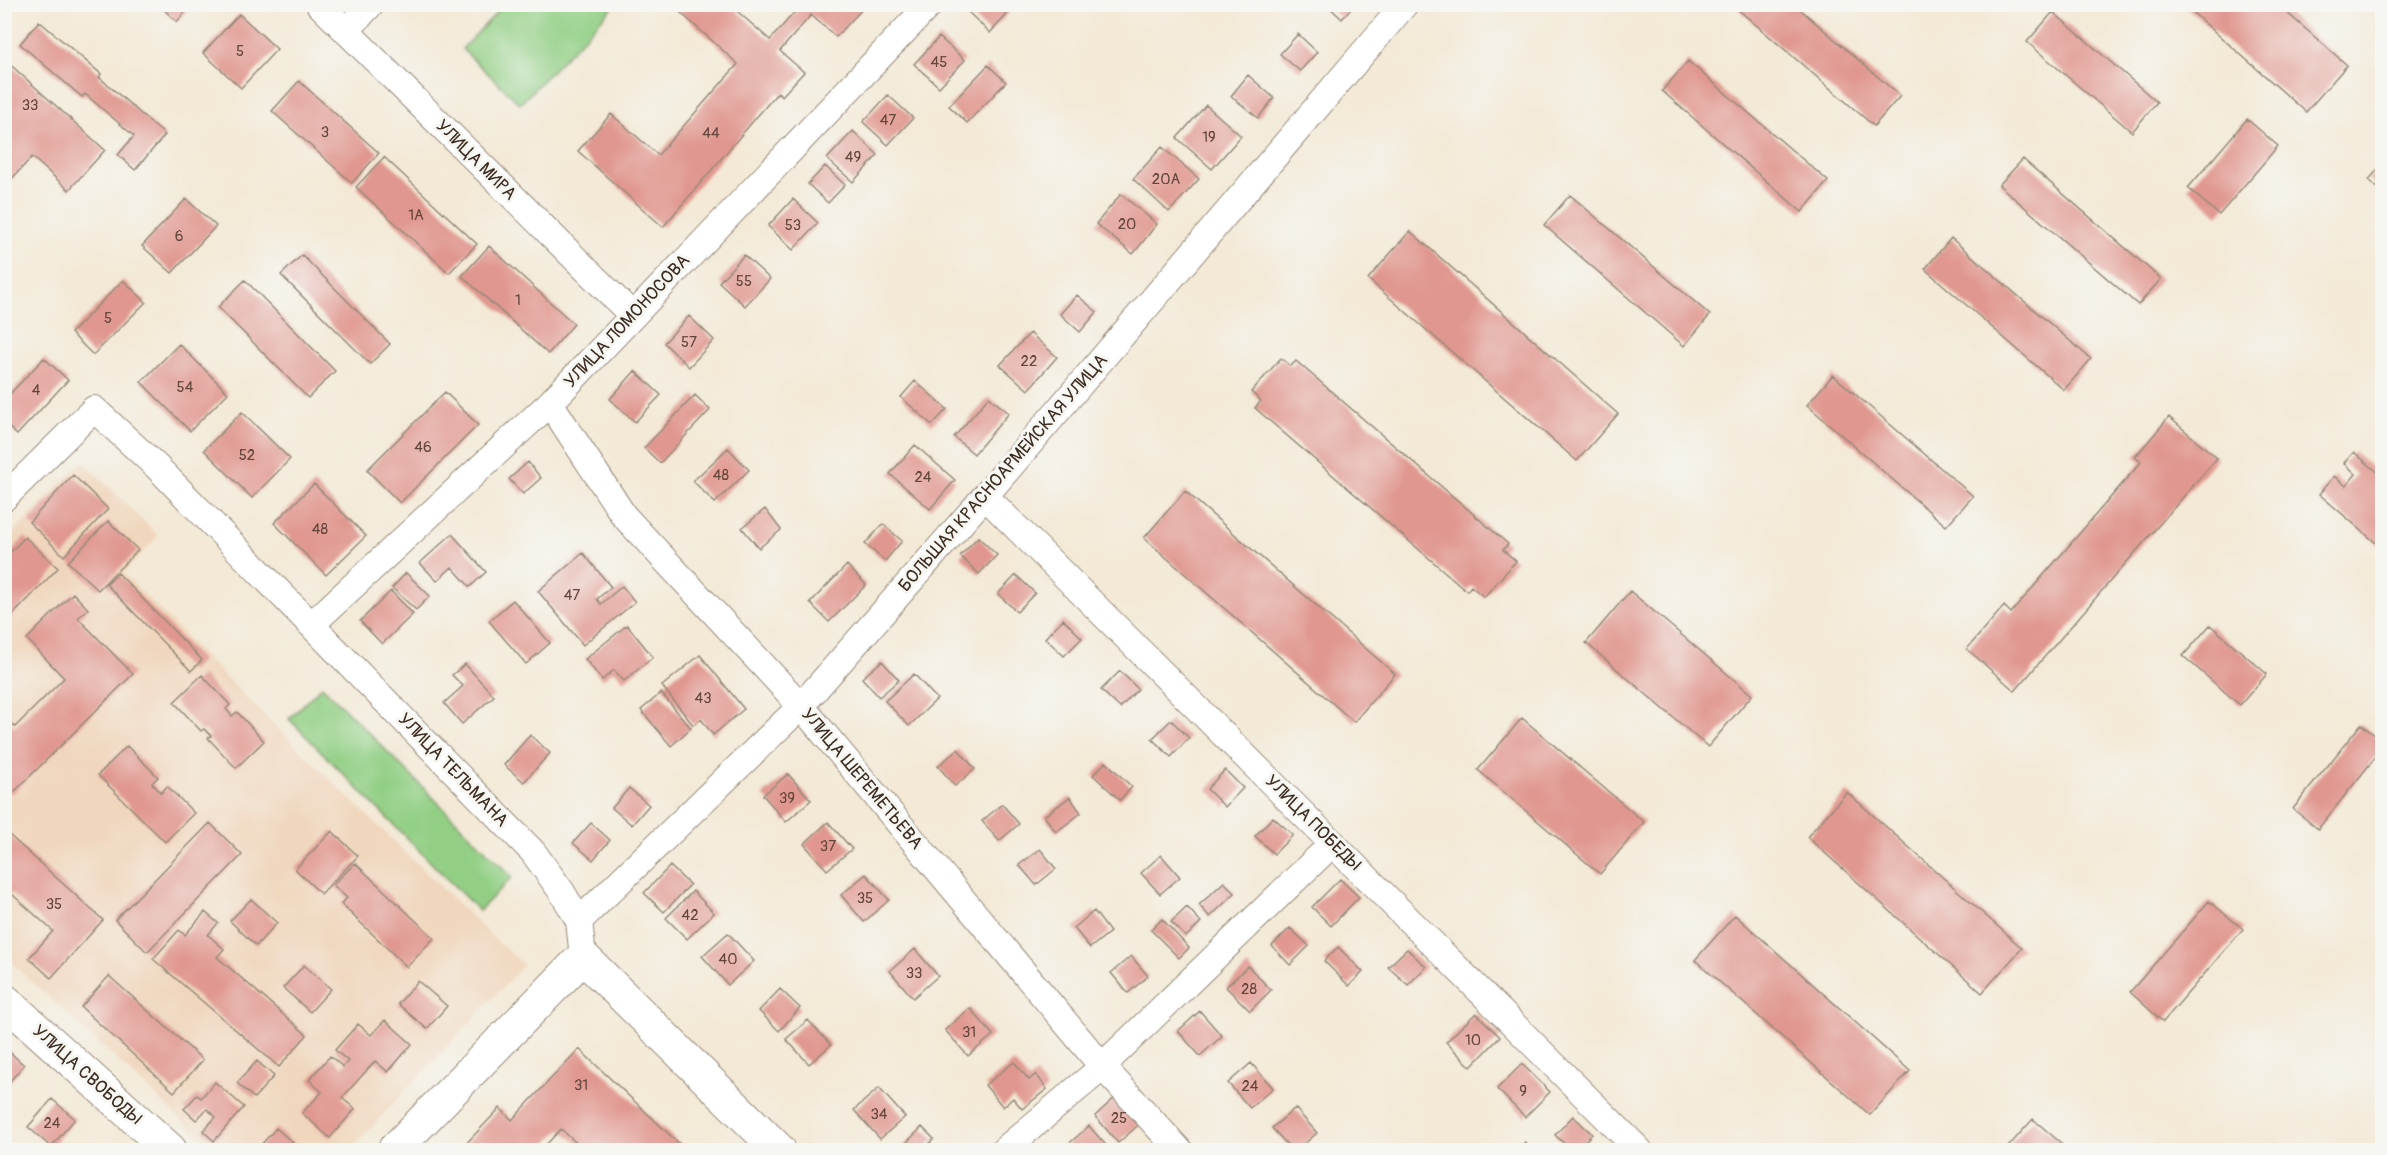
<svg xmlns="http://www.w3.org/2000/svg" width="2387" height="1155" font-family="Pangolin,sans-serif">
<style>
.built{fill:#f0d6bc}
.green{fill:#92cf85;stroke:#667c52;stroke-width:1.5}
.building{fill:#e0978f}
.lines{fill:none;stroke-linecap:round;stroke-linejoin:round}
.street-casing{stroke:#978a7a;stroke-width:28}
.secondary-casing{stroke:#978a7a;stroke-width:35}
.street{stroke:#fff;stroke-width:26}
.secondary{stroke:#fff;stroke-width:33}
.labels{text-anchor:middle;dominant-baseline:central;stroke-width:6;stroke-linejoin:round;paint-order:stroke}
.number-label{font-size:15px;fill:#64453a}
.street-label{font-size:18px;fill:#3b2a1e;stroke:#f6f6f2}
</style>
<rect width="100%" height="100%" fill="#f6f6f2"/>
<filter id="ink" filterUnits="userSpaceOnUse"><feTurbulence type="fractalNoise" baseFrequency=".0167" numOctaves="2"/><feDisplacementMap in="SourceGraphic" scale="12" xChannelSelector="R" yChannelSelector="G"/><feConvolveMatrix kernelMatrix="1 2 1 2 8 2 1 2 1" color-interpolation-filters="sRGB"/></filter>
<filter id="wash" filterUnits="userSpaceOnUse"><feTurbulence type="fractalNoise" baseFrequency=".008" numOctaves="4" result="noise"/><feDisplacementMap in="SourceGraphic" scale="24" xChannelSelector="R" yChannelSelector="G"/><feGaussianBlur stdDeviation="1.35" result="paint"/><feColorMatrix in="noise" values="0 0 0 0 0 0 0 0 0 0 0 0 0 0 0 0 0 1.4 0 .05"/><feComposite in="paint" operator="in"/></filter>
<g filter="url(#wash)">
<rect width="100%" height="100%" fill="#f3e9d6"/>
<path class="built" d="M83 461 158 536 123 573 221 673 492 937 524 965 350 1150H214L5 957 4 542Z"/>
<path class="green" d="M505 4H615V5L520 104 462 49Z
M322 686 512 877 479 911 289 719Z"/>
<g id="blocks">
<path class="building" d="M158 4H192L177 22Z
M671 4H729L770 40 801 5 859 4 863 8 836 37 811 15 780 51 804 72 782 96 778 92 663 227 578 151 611 114 658 155 738 64Z
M969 4H1014L1015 6 990 33 965 9Z
M1326 4H1355L1342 19Z
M1735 4H1794L1900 96 1874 126 1734 6Z
M2183 4H2277L2347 65 2306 112Z
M2053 12 2157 102 2132 132 2027 42Z
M239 14 277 49 241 88 203 53Z
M39 21 101 74 99 77 165 135 135 170 118 155 134 136 85 94 82 97 20 44Z
M1298 34 1317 52 1300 71 1280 54Z
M939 37 965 60 939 87 914 64Z
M4 59 105 150 69 190 32 157 4 187Z
M1688 61 1828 181 1802 212 1662 91Z
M988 65 1006 82 967 123 949 106Z
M1248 75 1274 98 1258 118 1231 96Z
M299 81 379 153 352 183 272 111Z
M888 95 913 118 888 145 863 122Z
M1206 105 1241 136 1212 169 1177 138Z
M2247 119 2278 146 2219 215 2188 188Z
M853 131 878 155 853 182 827 159Z
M1162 147 1199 179 1169 212 1133 179Z
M384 157 477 244 449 273 356 187Z
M2023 159 2161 279 2138 305 1999 185Z
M2382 164V192L2369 180Z
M825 166 845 185 828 203 808 184Z
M1121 194 1157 224 1133 254 1096 224Z
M1570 195 1710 315 1684 346 1544 225Z
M186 199 216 226 172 273 142 246Z
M793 199 818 223 793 250 768 226Z
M1410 231 1618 414 1577 461 1368 279Z
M1951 238 2091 359 2064 390 1925 269Z
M489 246 574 324 548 354 462 276Z
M302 255 390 344 370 364 281 275Z
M744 255 770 279 745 306 719 282Z
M123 280 146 302 93 355 71 333Z
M245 280 335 371 308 398 218 307Z
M1077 295 1097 312 1080 332 1060 314Z
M689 316 714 340 689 367 664 343Z
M1030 333 1057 357 1028 390 1000 365Z
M179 344 228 393 190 431 141 382Z
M44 358 68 380 17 435 4 423V400Z
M1281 358 1291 366 1296 361 1508 544 1503 550 1516 561 1484 597 1471 586 1467 591 1255 408 1261 401 1251 392Z
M635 371 661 395 635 422 610 399Z
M1833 375 1973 496 1946 526 1807 405Z
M915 381 947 409 932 425 901 397Z
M445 392 478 425 400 503 367 470Z
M695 395 710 410 660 463 644 448Z
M989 397 1009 413 974 454 954 437Z
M242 412 290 459 252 498 204 450Z
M2169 417 2217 458 2015 691 1967 649 2004 606 2011 613 2141 462 2135 457Z
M915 445 955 480 930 509 890 474Z
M728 448 749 470 715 503 693 481Z
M2354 452 2382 476V548L2319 494 2334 476 2346 486 2356 474 2344 463Z
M528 462 541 478 523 494 509 479Z
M73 475 108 509 64 556 29 522Z
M314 484 366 536 326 575 274 523Z
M1185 491 1395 674 1354 722 1144 538Z
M765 509 781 530 759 548 742 528Z
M108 521 138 550 98 590 68 562Z
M883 524 902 541 885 561 865 544Z
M452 534 486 572 470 587 452 567 437 581 420 563Z
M25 537 58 568 8 620 4 617V559Z
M978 537 997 555 979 574 960 556Z
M583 553 611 587 597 599 601 604 622 586 635 602 583 645 538 591Z
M847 565 866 585 829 622 810 603Z
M118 573 202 660 191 671 106 584Z
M406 573 430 596 416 610 392 588Z
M1016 575 1035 593 1017 612 998 594Z
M391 591 413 614 382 644 360 621Z
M1630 591 1752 695 1708 747 1586 643Z
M73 593 88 609 78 618 133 674 12 794 4 787V716L15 727 64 678 27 639Z
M513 600 550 643 526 664 489 621Z
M1063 619 1082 638 1064 656 1045 638Z
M627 625 653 657 624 681 614 670 602 680 585 659Z
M2210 625 2267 674 2240 705 2183 656Z
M700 655 744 709 713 735 701 719 693 725 662 686Z
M882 661 899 680 879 697 862 678Z
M465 664 494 696 462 724 444 703 463 686 452 675Z
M1120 671 1138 689 1120 708 1101 690Z
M914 674 937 699 909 726 885 701Z
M202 675 230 705 226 709 232 716 237 712 264 741 236 768 208 738 211 736 204 729 201 731 174 702Z
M661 693 691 728 671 746 641 710Z
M1522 718 1644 822 1600 874 1478 770Z
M1171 720 1189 738 1171 757 1152 739Z
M2361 724 2382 741V749L2318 829 2293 809Z
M530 735 550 753 524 782 504 765Z
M127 746 158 777 152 783 161 793 167 786 194 813 165 842 98 775Z
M958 749 975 769 955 786 938 766Z
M1106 762 1132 787 1120 800 1093 775Z
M1225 770 1243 788 1225 807 1207 789Z
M788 774 811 800 786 822 763 795Z
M629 788 649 805 632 825 612 808Z
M1847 792 2022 948 1982 993 1807 837Z
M1070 797 1081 813 1056 832 1044 816Z
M1002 804 1019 824 999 841 982 821Z
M1273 817 1293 835 1274 854 1255 836Z
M828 822 852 849 827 870 804 844Z
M210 823 242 855 147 952 115 920Z
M591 823 610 840 593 860 573 843Z
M332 831 358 856 321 894 295 869Z
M8 834 103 920 51 978 29 958 53 931 4 887V838Z
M1040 849 1056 869 1036 885 1019 865Z
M1161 855 1180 877 1160 894 1141 873Z
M355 863 434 938 407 967 341 904 347 898 333 885Z
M670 866 690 885 664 912 644 893Z
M866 874 889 900 864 922 841 895Z
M1340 879 1359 897 1331 926 1312 907Z
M1224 882 1235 893 1210 917 1199 905Z
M693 891 714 913 687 939 666 918Z
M251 899 277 923 256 946 230 921Z
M2209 901 2243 929 2163 1022 2130 992Z
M1187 907 1201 922 1186 937 1171 922Z
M1094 911 1110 932 1090 948 1074 928Z
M205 912 218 923 208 935 224 949 217 957 307 1035 279 1067 153 959 179 930 185 935Z
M1735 915 1910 1071 1870 1115 1695 960Z
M1162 919 1189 948 1179 958 1151 930Z
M1290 928 1309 946 1290 965 1272 946Z
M728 933 754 961 728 985 702 956Z
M1338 947 1363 972 1349 986 1324 961Z
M915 949 938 976 913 998 890 971Z
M1407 949 1426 967 1408 985 1388 967Z
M1131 956 1148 976 1128 993 1111 973Z
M304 965 331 989 310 1012 283 988Z
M1248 966 1271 990 1250 1011 1226 987Z
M109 976 203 1060 174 1092 81 1007Z
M418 981 447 1006 427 1029 398 1004Z
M780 989 800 1008 779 1031 759 1011Z
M970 1008 993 1035 968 1056 945 1030Z
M1200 1011 1222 1036 1200 1056 1178 1031Z
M1476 1013 1500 1037 1471 1067 1446 1042Z
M385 1020 412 1044 388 1072 375 1061 342 1098 355 1109 330 1138 302 1113 322 1092 309 1080 330 1056 343 1067 348 1061 335 1050 358 1024 371 1035Z
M808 1020 831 1045 809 1064 786 1039Z
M4 1047 24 1065 4 1088Z
M579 1049 686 1150H584L561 1129 541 1150H460L500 1108 512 1120Z
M257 1061 274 1076 254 1098 237 1083Z
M1014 1062 1029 1080 1036 1074 1047 1089 1022 1109 1013 1098 1003 1107 985 1085Z
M1251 1063 1273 1088 1250 1108 1228 1083Z
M1522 1064 1550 1092 1525 1117 1497 1089Z
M215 1082 244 1107 214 1141 203 1131 216 1117 207 1109 196 1120 184 1109 197 1095 201 1098Z
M879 1088 905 1117 880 1139 854 1110Z
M1119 1094 1143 1121 1118 1143 1095 1116Z
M52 1099 75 1119 51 1147 28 1127Z
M1295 1108 1317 1133 1297 1150H1292L1272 1128Z
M1573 1116 1592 1134 1577 1150H1571L1555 1135Z
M2033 1119 2062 1144 2056 1150H2010L2007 1148Z
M1089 1126 1110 1150H1066L1064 1148Z
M922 1127 934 1139 923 1150H899Z
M276 1128 301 1150H266L260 1146Z
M1525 1142 1533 1150H1516Z"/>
</g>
</g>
<g filter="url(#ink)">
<use href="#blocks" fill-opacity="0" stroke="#978a7a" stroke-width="1.5"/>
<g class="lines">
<defs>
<path id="street" d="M319 4 632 315
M346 31 371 4
M550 403 624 516 801 706 1101 1065 1179 1150
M985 496 1639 1150
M4 498 94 409 157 467 533 852 562 892 579 921 583 957
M311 625 550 403 930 4
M579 921 801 706 985 496 1405 4
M1004 1150 1092 1076 1333 843"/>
<path id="secondary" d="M4 1000 170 1150
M394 1150 583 957 779 1150"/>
</defs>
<use href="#street" class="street-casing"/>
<use href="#secondary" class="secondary-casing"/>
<use href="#street" class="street"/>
<use href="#secondary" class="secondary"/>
</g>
</g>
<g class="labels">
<g class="number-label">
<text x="240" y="51">5</text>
<text x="939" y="62">45</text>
<text x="30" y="105">33</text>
<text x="888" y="120">47</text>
<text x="325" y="132">3</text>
<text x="711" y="133">44</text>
<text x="1209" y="137">19</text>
<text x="853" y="157">49</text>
<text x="1166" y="179">20А</text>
<text x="416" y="215">1А</text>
<text x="1127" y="224">20</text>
<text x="793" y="225">53</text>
<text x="179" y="236">6</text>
<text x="744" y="281">55</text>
<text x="518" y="300">1</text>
<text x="108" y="318">5</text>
<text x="689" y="342">57</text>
<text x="1029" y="361">22</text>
<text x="185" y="387">54</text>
<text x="36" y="390">4</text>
<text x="423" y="447">46</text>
<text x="247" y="455">52</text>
<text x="721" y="475">48</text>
<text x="923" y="477">24</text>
<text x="320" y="529">48</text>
<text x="572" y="595">47</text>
<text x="703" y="698">43</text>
<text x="787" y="798">39</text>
<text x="828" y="846">37</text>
<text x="865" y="898">35</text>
<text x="54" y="904">35</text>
<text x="690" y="915">42</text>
<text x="728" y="959">40</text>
<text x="914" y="973">33</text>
<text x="1249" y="989">28</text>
<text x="969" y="1032">31</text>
<text x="1473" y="1040">10</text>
<text x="581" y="1085">31</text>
<text x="1250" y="1086">24</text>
<text x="1523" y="1091">9</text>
<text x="879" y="1114">34</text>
<text x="1119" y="1118">25</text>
<text x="52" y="1123">24</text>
</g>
<g class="street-label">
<text transform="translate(476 160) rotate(45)">УЛИЦА МИРА</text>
<text transform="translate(627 321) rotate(-47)">УЛИЦА ЛОМОНОСОВА</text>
<text transform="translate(1003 473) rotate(-49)">БОЛЬШАЯ КРАСНОАРМЕЙСКАЯ УЛИЦА</text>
<text transform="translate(453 770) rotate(46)">УЛИЦА ТЕЛЬМАНА</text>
<text transform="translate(862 779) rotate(50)">УЛИЦА ШЕРЕМЕТЬЕВА</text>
<text transform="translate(1313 823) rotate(45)">УЛИЦА ПОБЕДЫ</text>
<text transform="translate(87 1075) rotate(42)">УЛИЦА СВОБОДЫ</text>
</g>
</g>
<rect width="2387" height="1155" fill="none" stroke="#f6f6f2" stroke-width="24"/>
</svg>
